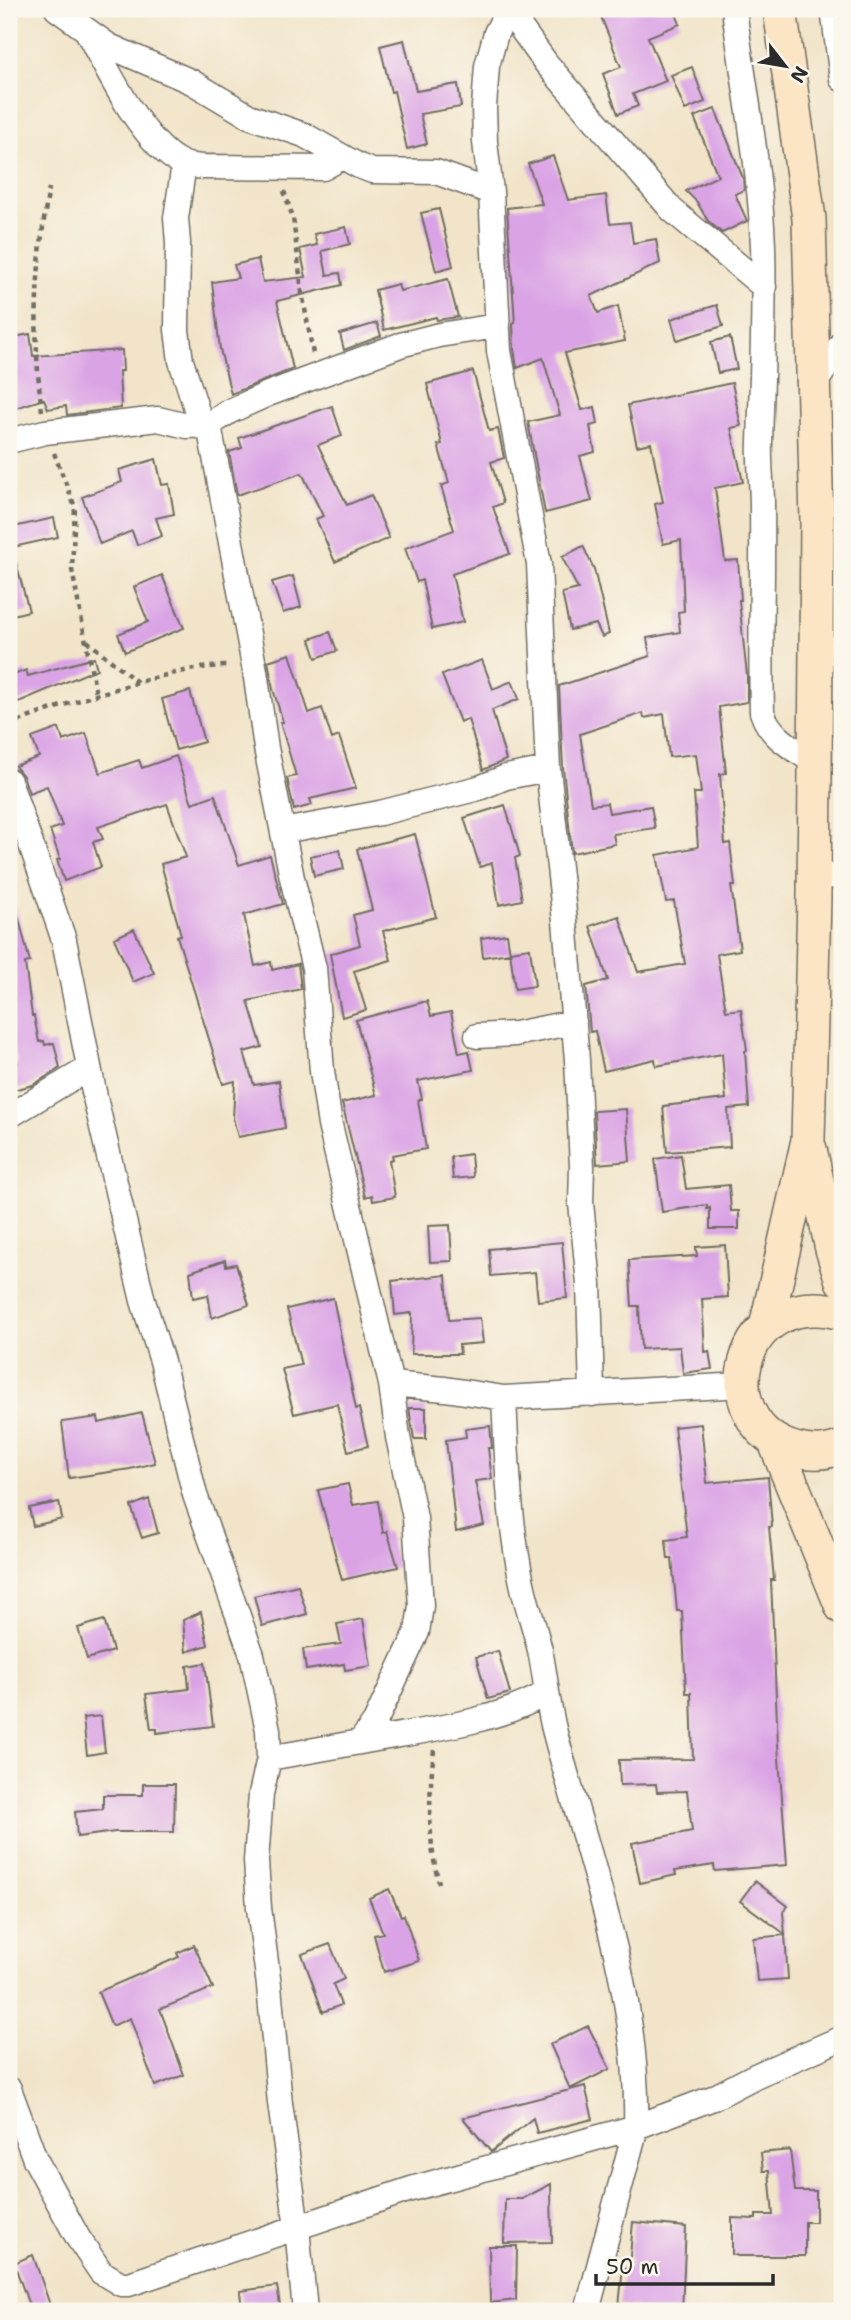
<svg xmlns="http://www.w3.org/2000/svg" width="851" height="2320" font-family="'Shantell Sans',sans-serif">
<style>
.building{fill:#daa3e5}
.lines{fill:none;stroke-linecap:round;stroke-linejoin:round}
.street-casing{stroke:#706c62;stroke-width:27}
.secondary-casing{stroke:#706c62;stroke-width:36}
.path{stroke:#706c62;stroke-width:4.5;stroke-dasharray:5 5;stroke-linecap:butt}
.street{stroke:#fff;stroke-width:24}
.secondary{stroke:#fce5c4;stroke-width:33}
</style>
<rect width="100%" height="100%" fill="#fbf7ec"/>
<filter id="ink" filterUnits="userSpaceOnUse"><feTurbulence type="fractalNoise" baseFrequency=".0143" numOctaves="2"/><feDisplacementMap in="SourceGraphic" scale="14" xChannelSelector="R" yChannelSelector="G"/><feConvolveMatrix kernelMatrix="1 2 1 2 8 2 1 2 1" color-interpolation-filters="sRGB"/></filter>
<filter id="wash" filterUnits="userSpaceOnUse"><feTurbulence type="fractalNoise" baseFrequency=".00686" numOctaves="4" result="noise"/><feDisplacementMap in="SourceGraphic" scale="28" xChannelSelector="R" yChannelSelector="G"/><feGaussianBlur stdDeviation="1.57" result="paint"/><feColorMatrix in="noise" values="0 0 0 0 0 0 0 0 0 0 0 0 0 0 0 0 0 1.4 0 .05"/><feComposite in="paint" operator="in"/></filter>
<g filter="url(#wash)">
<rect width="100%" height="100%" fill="#f1e4c9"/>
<g id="blocks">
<path class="building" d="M598 9H674L680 24 648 37 666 81 633 94 638 106 618 114 603 74 621 67Z
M404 40 416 91 458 84 461 107 420 114 427 144 407 149 394 91 391 92 380 46Z
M692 67 705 102 685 110 671 75Z
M715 109 743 178 744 190 735 194 747 221 722 233 708 221 697 202 686 191 718 176 694 117Z
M553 156 568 200 606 195 610 224 630 222 633 243 656 239 660 263 591 296 598 313 618 306 625 341 565 353 582 410 595 407 598 424 590 426 595 452 580 456 592 501 545 513 528 422 560 415 543 358 517 368 514 349 513 324 515 323 507 208 542 204 528 164Z
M439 209 453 266 436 271 421 213Z
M346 227 350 244 322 251 327 275 340 273 342 285 277 301 293 369 231 394 220 349 212 282 238 278 234 265 258 259 263 282 306 277 300 249 317 245 314 234Z
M448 279 458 317 437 320 436 317 384 330 375 290 398 284 400 291Z
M717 305 723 326 677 340 671 319Z
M377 323 381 336 344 350 340 334Z
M30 334 33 356 122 350 123 371H119L121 408 67 415 66 406 48 409 44 399 9 410V338Z
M730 337 737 369 718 373 711 342Z
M473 371 489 431 498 429 504 458 491 462 503 503 493 507 510 554 452 574 463 622 432 629 422 580 417 582 405 548 454 530 441 486 449 483 438 445 442 444 427 384Z
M732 383 741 426 731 428 743 482 715 488 725 561 738 560 741 600H739L747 676V702L719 707 726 773 720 774 725 844 730 843 735 886H731L740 950 717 954 726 1011 741 1009 747 1050 745 1051 749 1107 728 1109 730 1147 667 1152 663 1106 726 1099 722 1054 656 1066 655 1059 604 1071 595 1031 590 1032 586 986 608 980 590 926 619 916 638 972 685 964 674 901 666 902 657 855 698 847 694 793H701L696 754 669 757 664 714 644 718 643 713 580 734 591 805 607 803 609 813 651 806 655 828 613 834 615 844 572 853 563 768 559 686 650 656 647 638 680 632 678 612 684 611 681 540 663 544 655 504 663 502 651 443 637 446 628 405Z
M332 406 342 436 318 445 347 505 371 495 389 538 335 562 316 519 323 516 302 473 237 495 229 452 242 448 239 438Z
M156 459 162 485 169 484 174 514 156 518 162 536 137 545 132 531 100 544 82 497 122 482 119 470Z
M54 518 58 537 9 548V528Z
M583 546 594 569 609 634 602 637 596 624 570 630 562 593 578 589 562 557Z
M9 559H15L29 611 9 616Z
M162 575 184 628 125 652 118 634 148 622 134 587Z
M293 576 301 607 283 613 272 582Z
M330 632 337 651 316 658 310 639Z
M290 654 309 713 322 708 332 739 339 736 356 788 310 799 312 805 294 810 287 778 296 776 280 722H283L273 689 268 661Z
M94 658 97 669 9 706V677L26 670 28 676Z
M482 660 493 689 512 681 519 699 492 710 506 760 483 770 468 719 460 722 442 675Z
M190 691 204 742 176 750 162 699Z
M59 728 63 741 86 733 100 773 139 760 142 768 176 756 192 803 215 795 239 865 270 855 283 904 244 915 255 966 271 962 272 970 298 964 301 989 248 1001 262 1047 244 1052 254 1085 279 1081 285 1128 238 1137 233 1118 235 1081 223 1084 177 936 181 935 161 864 186 857 167 804 98 827 103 839 93 842 101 867 64 881 57 860 60 859 50 830 62 826 47 786 29 793 23 776 15 766 39 757 32 738Z
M505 805 520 856 515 858 522 900 499 905 492 863 480 867 464 818Z
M415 834 436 917 383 931 391 960 354 971 366 1010 342 1017 330 954 360 945 353 915 372 910 357 849Z
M340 850 344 869 314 876 310 856Z
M15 904 30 962 25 963 32 1016H34L39 1042 44 1041 45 1045 54 1043 60 1068 33 1085 9 1091V1064L17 1063 9 1034V905Z
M134 929 154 973 133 982 114 938Z
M507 934 510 953 483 957 481 938Z
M530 948 535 986 515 989 510 951Z
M427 1001 431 1016 451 1012 459 1053 469 1051 473 1070 418 1081 422 1099 418 1100 426 1149 392 1155 393 1159 389 1160 395 1197 373 1201 372 1195 365 1197 342 1103 376 1095 356 1020Z
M626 1109 630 1161 597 1164 594 1111Z
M471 1154 473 1177 453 1179 451 1157Z
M681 1155 686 1189 729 1185 731 1211H739V1229H710V1208L707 1209V1205L662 1212 655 1159Z
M450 1225 452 1261 430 1262 428 1226Z
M562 1242 567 1298 538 1301 535 1272 491 1276 489 1249Z
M725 1245 728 1297 702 1299 705 1352 709 1351 712 1369 683 1373 680 1347 641 1349 639 1306H632L629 1260 697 1256 696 1247Z
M225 1260 226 1266 236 1264 249 1305 212 1318 208 1295 193 1298 190 1272Z
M446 1275 449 1320 480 1318 483 1343 459 1345 460 1354H411L412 1313 395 1315 392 1281Z
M333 1298 356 1409 359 1408 368 1446 348 1451 337 1404 294 1414 282 1369 301 1365 287 1309Z
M409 1408H426V1439H414Z
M142 1413 155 1463 130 1469 69 1478 62 1422 98 1417 99 1423Z
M701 1424 707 1483 768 1477 772 1527H769L774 1580H771L778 1745 787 1865 715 1871 714 1865 675 1871 676 1875 640 1883 632 1843 692 1831 687 1791 657 1792 656 1784 620 1785 619 1760 693 1759 691 1693H686L682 1611H677L672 1559H668L666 1540 687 1537 674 1427Z
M490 1426 492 1448H488L492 1479 475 1481 484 1525 456 1532 446 1440 466 1437 465 1429Z
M348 1484 353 1505 378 1501 383 1533 387 1531 398 1567 342 1580 318 1490Z
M149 1499 158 1533 142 1538 131 1506Z
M59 1502 62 1519 33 1526 29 1508Z
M298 1585 307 1614 262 1626 254 1596Z
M201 1612 208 1645 186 1652 183 1620Z
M363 1619 371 1666 345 1670 344 1664 306 1670 303 1649 341 1644 337 1624Z
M104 1620 113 1651 87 1659 78 1628Z
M498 1651 510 1693 488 1699 476 1657Z
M205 1663 213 1726 157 1733V1729H151L146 1694 189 1689 187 1666Z
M101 1716 105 1752 87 1755 83 1718Z
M143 1784H175L174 1832H115L77 1837 75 1812 103 1809V1795H143Z
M755 1881 788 1906 783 1912 785 1934 740 1901Z
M389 1889 401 1916 404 1915 419 1961 384 1972 374 1935 383 1933 369 1898Z
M785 1935 788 1979 757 1981 753 1938Z
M330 1944 344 1979 333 1984 341 2005 323 2012 302 1954Z
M194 1945 213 1988 160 2009 184 2075 155 2086 130 2018 112 2026 98 1992 179 1957 177 1953Z
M588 2026 610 2069 570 2089 550 2044Z
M585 2086 593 2119 537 2133 533 2118 491 2152 463 2118Z
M790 2150 795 2191H816V2222H805V2256H738L732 2254V2218L756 2219V2215H773L769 2171H763L761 2153Z
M551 2184 552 2242 504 2243 505 2199H522Z
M633 2222 686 2227 682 2311H650V2309L619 2306 623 2268H629Z
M489 2246H517L516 2300 490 2303Z
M33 2255 52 2311H31L14 2263Z
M277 2286 281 2311H242L240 2291Z"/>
</g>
</g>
<g filter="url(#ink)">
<use href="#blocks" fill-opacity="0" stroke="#706c62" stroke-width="2"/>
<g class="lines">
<defs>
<path id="street" d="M57 9 109 46 192 82 249 116 304 135 359 166 372 171 436 172 491 192
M507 9 546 63 672 210 764 287
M734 9C744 88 760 166 763 246 765 311 762 376 760 442 759 463 762 484 762 505 763 574 760 643 762 712 770 737 793 748 814 762
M833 9 842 79
M508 10 496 33 487 66 484 107 485 142 491 192 499 351 539 564 548 769 565 921 577 1060 582 1167 581 1203 589 1284 592 1394
M88 33C107 70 144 146 182 163 188 166 196 166 203 167L323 168 341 158
M184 164 176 218 178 243 177 330 181 361 202 427
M814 385 842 343
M209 425 255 671 266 748 292 878 314 968 322 1071 330 1125 391 1384 398 1437 415 1518 421 1606 417 1632 375 1722 360 1742 269 1758
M9 441 45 432 158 419 187 426 209 425 230 411 268 394 400 345 439 335 497 326
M9 781 64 940 96 1102 143 1301 162 1361 195 1495 252 1655 268 1730 269 1758 261 1794 256 1861 259 1908 269 1986 280 2103 297 2228 305 2311
M283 831 380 813 479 788 506 777 548 769
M814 875 842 877
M477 1036 515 1034 574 1022
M9 1116 89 1068
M391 1384 445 1389 504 1398 743 1385
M504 1398C507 1460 509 1522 522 1583 527 1607 536 1631 541 1655 546 1681 548 1707 555 1733 589 1862 640 1991 636 2127L587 2311
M360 1742C417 1731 497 1723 546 1693
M9 2089 35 2159 78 2238 101 2272 121 2284H129L411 2189 636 2127 713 2098 755 2076 842 2038"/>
<path id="secondary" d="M810 1149 832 1249 842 1281
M842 1313C736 1284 707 1425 795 1449 811 1454 827 1453 842 1447
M766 1327 808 1140 814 897 817 522 809 219 780 9
M774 1440 842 1607"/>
</defs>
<use href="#street" class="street-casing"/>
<use href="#secondary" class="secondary-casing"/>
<path class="path" d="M284 191 293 218 302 292 313 354
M42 411C32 337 36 262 49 188
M54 453 75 507 72 570 96 694
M87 641 137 682
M9 725C52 708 95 695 139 682 169 674 199 666 230 666
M434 1750C429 1795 427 1838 439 1883"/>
<use href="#street" class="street"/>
<use href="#secondary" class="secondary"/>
</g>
</g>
<rect width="851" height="2320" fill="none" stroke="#fbf7ec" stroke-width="35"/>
<g transform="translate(785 66) rotate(121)" stroke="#fbf7ec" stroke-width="5" paint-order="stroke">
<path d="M0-5L12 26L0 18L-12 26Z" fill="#2b2b2b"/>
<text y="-10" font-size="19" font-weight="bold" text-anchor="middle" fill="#2b2b2b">N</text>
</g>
<path d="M596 2274v10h177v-10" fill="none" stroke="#2b2b2b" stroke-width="3.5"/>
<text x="606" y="2274" font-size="21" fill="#2b2b2b" stroke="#fbf7ec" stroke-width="5" paint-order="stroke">50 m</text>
</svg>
